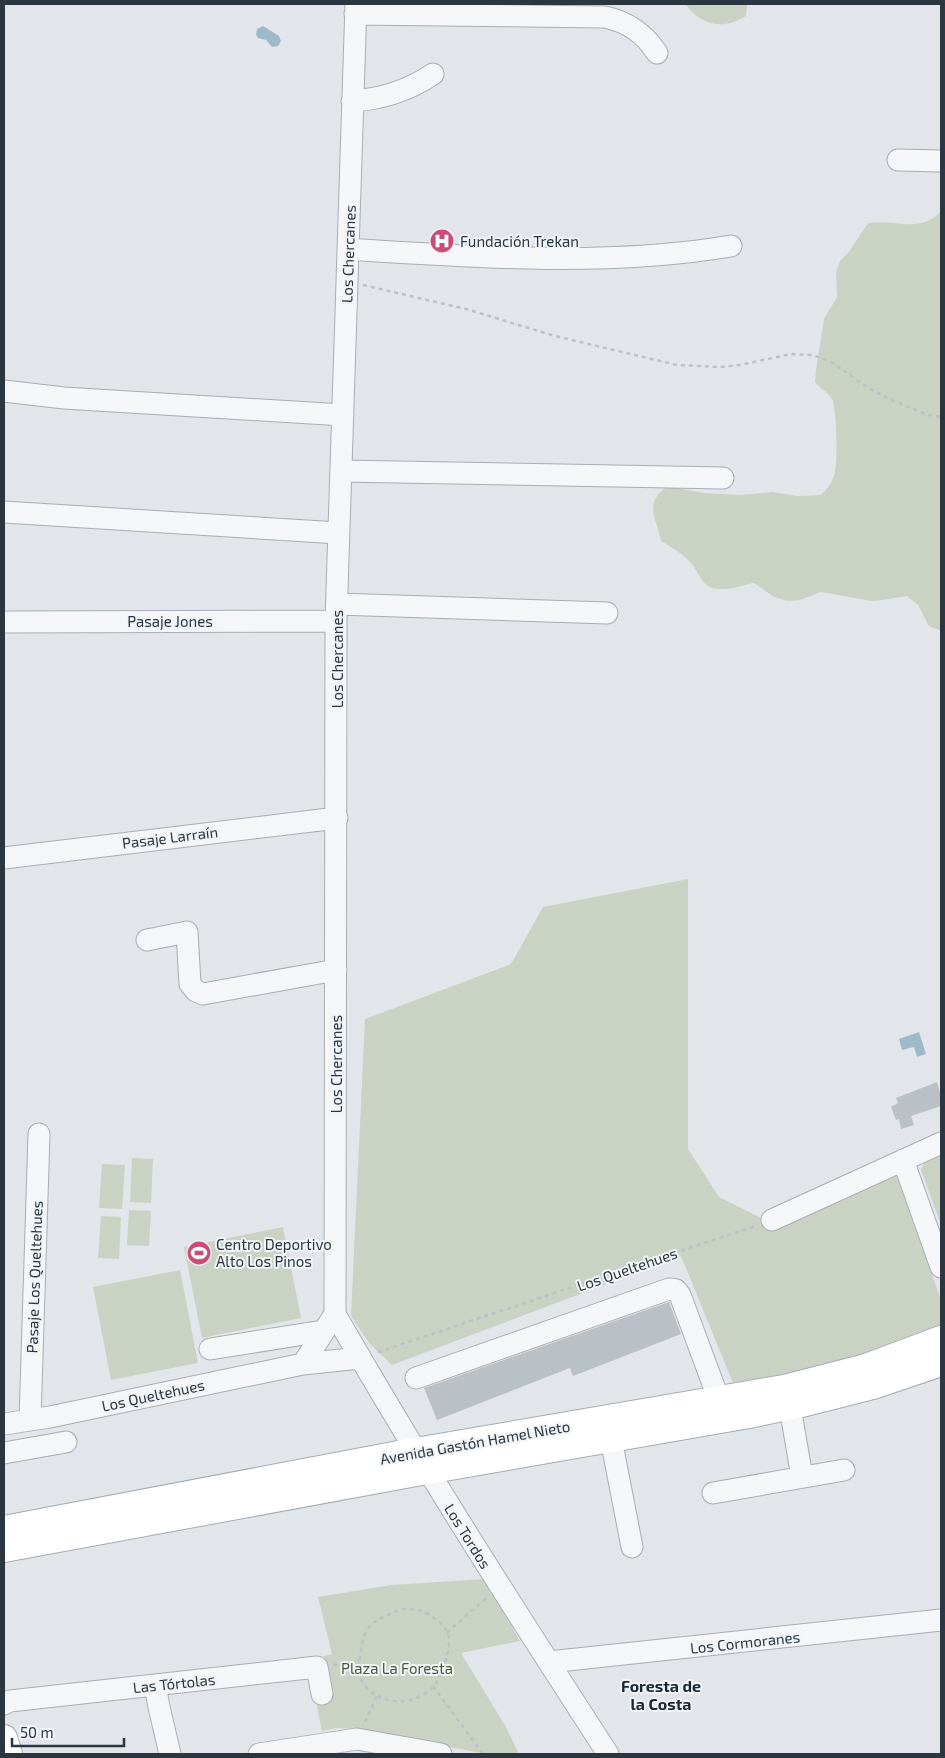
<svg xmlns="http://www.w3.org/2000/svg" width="945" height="1758" font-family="'Exo 2',sans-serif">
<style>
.green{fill:#cad3c3}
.water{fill:#9ebac8}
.building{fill:#b9c0c6}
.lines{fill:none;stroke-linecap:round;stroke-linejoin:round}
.minor-casing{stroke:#a7aeb4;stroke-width:23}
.major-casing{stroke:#a1adb5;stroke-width:28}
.path{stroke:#bbc1c5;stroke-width:2.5;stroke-dasharray:4 4;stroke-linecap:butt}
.minor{stroke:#f4f6f8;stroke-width:21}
.major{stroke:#fff;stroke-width:26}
.labels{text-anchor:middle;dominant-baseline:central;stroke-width:4;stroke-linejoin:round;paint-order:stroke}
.poi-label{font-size:15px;fill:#2a3741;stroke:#f1f5f7;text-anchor:start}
.street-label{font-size:15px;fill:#2a3741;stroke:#f1f5f7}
.park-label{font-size:15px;fill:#465c38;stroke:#f1f5f7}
.neighbourhood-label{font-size:16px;font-weight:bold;fill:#1d2832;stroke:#f1f5f7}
</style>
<rect width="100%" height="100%" fill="#e2e6ea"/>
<path class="green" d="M685 4H747L746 16C722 31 701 25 685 4Z
M941 211V631L929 626 918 605 907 596 883 600 872 601 821 592 800 600 787 601 774 597 754 583C742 585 731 590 719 589 701 589 700 572 690 562 682 553 671 547 661 541 656 516 643 503 668 486L703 493 740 495 773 492 797 496 821 495C827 489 831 484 834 476 838 467 837 407 832 399 828 393 820 388 815 382L816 370 824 319 837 297 836 272 840 261 848 253 868 223C893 219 922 234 941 211Z
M688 879V1149L719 1197 773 1224 890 1173 897 1177 941 1300V1327L832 1365 733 1383 681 1256 392 1365 369 1343 351 1316 365 1019 511 964 543 907Z
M941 1154V1225L921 1170 925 1161Z
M132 1158 153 1159 151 1203 130 1202Z
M102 1164 125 1165 122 1209 99 1208Z
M129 1210 151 1211 149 1246 127 1245Z
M101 1216 121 1217 119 1259 98 1258Z
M283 1227 301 1318 202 1338 184 1247Z
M180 1270 198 1363 111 1380 93 1287Z
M485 1579 520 1641 461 1653 506 1727 519 1754H486L355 1729 336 1728 322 1731 316 1702 331 1699 324 1656 332 1654 318 1597 391 1585Z"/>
<path class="water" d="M263 26 279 36 281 41 278 46 272 47 266 40 258 38 256 35 257 29Z
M919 1032 926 1054 917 1057 914 1047 902 1050 899 1039Z"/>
<path class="building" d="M937 1082 941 1095V1106L911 1116 914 1125 901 1129 899 1119 896 1120 891 1107 898 1103 896 1098Z
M669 1302 681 1334 573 1376 570 1368 437 1420 424 1388Z"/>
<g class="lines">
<defs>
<path id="minor" d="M355 14 605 17C628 22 644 33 657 53
M352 101C383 99 408 91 433 74
M898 160 941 161
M348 249C472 257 608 267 731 246
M4 391 64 398 343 415
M341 471 723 478
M4 512 339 533
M337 604 607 613
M4 622 336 621
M4 858 337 818
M147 940 187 932 190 984 196 991 203 994 336 970
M903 1160 941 1267
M772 1220 941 1143
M335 1314 336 621 356 4
M335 1314C421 1464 514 1609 608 1754
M210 1349 323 1331
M303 1364 360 1358
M416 1378 669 1289 676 1290 680 1295 719 1400
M790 1407 802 1477
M30 1420 39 1134
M4 1424 50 1417 303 1364 335 1314
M611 1439 632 1547
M4 1453 66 1442
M713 1493 844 1470
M549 1662 941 1620
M155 1685 159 1707 170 1754
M4 1704 10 1701 317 1667 322 1694
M259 1754 357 1739 441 1754"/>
<path id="major" d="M4 1529 404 1453 784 1388 866 1367 941 1339
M4 1549 427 1471 749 1415 806 1403 873 1386 941 1363
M4 1738 9 1754"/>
</defs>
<use href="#minor" class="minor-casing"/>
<use href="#major" class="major-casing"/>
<path class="path" d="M363 285 466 309 555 336 677 365 720 367 740 365 791 354 813 355 833 363 867 387 885 397 928 415 941 417
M378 1352 755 1226
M402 1609C408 1609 416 1609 421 1611 430 1614 443 1623 447 1632 450 1638 449 1649 447 1655 445 1665 440 1678 434 1686 417 1705 387 1706 369 1690 365 1687 360 1679 359 1674 357 1665 363 1633 369 1627 379 1617 390 1614 402 1609Z
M447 1633 487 1597
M333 1665 359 1661
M433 1686 483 1754
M365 1722 377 1696"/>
<use href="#minor" class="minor"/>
<use href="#major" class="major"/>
</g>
<defs>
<symbol id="hospital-disc" viewBox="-11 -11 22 22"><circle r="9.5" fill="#c94d77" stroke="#f1f5f7"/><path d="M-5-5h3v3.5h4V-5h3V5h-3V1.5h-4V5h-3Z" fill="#fff"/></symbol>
<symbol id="stadium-disc" viewBox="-11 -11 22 22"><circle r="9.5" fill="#c94d77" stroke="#f1f5f7"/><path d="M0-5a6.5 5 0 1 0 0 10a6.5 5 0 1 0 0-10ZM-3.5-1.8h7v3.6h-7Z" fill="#fff"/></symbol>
</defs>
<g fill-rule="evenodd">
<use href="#hospital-disc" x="428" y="227" width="28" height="28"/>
<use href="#stadium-disc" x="185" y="1239" width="28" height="28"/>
</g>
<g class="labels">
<g class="poi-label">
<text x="460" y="241">Fundación Trekan</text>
<text x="216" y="1244">Centro Deportivo<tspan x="216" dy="17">Alto Los Pinos</tspan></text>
</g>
<g class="street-label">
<text transform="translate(348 254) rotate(-88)">Los Chercanes</text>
<text x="170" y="621">Pasaje Jones</text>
<text transform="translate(337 659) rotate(-90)">Los Chercanes</text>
<text transform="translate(170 837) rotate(-7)">Pasaje Larraín</text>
<text transform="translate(336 1064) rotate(-90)">Los Chercanes</text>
<text transform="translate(627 1269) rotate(-19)">Los Queltehues</text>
<text transform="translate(34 1277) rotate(-88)">Pasaje Los Queltehues</text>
<text transform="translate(153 1395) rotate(-12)">Los Queltehues</text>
<text transform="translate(475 1442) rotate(-10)">Avenida Gastón Hamel Nieto</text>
<text transform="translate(468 1536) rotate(58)">Los Tordos</text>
<text transform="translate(745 1642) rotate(-6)">Los Cormoranes</text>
<text transform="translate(174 1683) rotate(-6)">Las Tórtolas</text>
</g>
<g class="park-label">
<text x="397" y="1668">Plaza La Foresta</text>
</g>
<g class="neighbourhood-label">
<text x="661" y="1685">Foresta de<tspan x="661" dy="18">la Costa</tspan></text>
</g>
</g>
<rect width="945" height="1758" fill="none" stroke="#2a3741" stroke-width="10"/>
<path d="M12 1738v8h112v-8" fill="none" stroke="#2a3741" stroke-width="2.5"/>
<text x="20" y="1738" font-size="15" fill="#2a3741" stroke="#f1f5f7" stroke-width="4" paint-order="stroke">50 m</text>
</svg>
